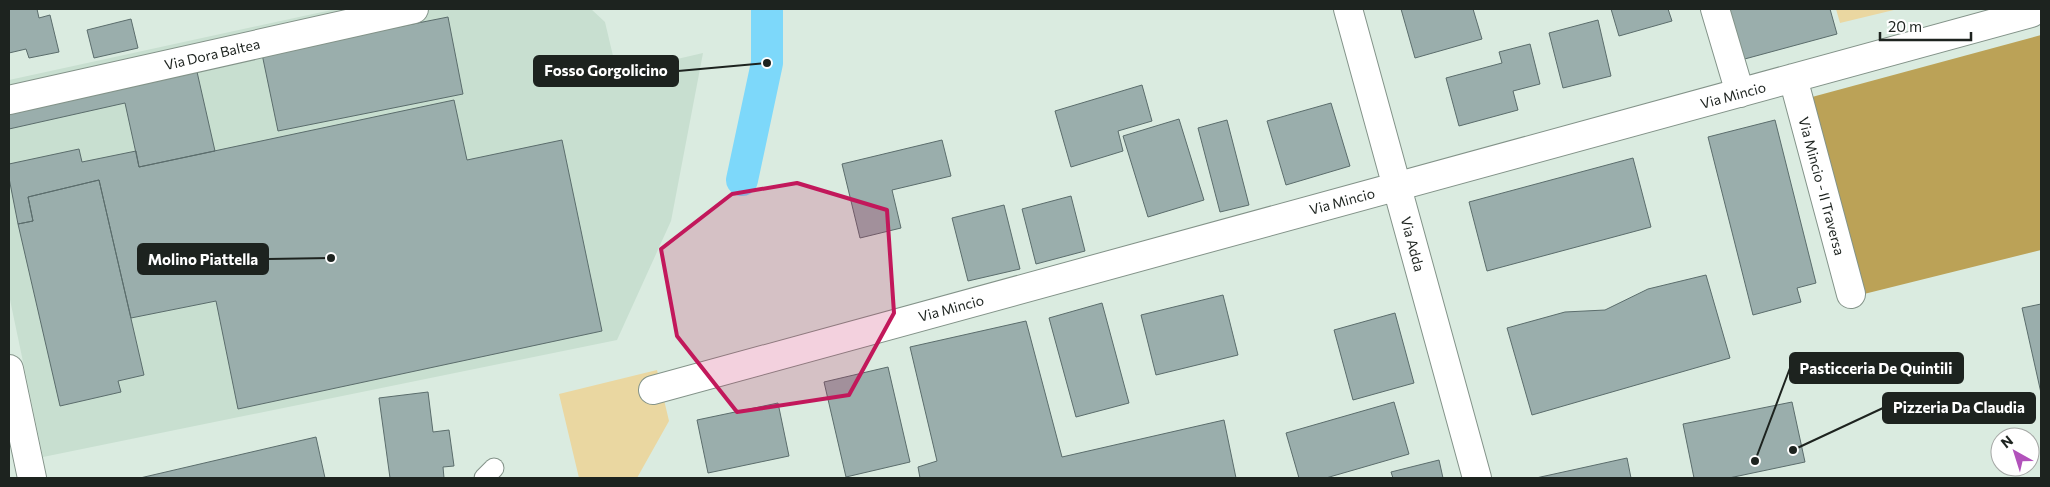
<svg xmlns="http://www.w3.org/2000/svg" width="2050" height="487" font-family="Commissioner,sans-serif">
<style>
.built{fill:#c8dfd0}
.green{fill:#ead7a1}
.forest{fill:#bba257}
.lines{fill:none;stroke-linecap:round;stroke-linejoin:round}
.canal{stroke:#7dd8fa;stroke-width:32}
.building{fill:#9aaeac;stroke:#5b6d6c}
.service-casing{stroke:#839389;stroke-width:21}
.minor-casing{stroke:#839389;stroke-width:30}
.service{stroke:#fff;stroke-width:19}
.minor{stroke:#fff;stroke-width:28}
.marked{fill:#c2185b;fill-opacity:0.2;stroke:#c2185b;stroke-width:4;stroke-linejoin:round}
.labels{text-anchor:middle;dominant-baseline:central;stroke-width:4;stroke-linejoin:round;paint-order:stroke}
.street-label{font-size:14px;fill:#1d231f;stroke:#fff}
.leader{fill:none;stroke:#1d231f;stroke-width:2}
.callout-dot{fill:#1d231f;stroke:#fff;stroke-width:2}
.callout{fill:#1d231f;stroke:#1d231f;stroke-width:2}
.callout-label{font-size:15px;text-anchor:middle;font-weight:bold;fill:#fff}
</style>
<rect width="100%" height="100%" fill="#daebe0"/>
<path class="built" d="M336 9H591L605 22 617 73 703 53 671 221 617 340 43 457 9 295V80Z"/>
<path class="green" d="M1836 9H1898L1840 23Z
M657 370 669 421 637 478H579L559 394Z"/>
<path class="forest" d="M2041 35V250L1864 294 1812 97Z"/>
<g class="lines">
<path class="canal" d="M742 180 767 63V9"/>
</g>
<path class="building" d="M9 9H37L39 18 50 15 59 52 29 58 26 49 9 53Z
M1401 9H1473L1482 39 1415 58Z
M1611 9H1668L1672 21 1619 36Z
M1727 9H1830L1837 34 1741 60Z
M448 17 463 94 278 131 262 54Z
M131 19 138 48 94 58 87 30Z
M1598 20 1611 76 1563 88 1549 33Z
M1530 44 1540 84 1513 91 1518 110 1459 126 1446 78 1502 63 1499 52Z
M195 63 215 151 139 167 125 103 9 129V104Z
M1142 85 1152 121 1118 131 1123 151 1071 167 1055 111Z
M454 100 467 160 562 140 602 331 238 409 216 301 131 318 99 180 28 197 33 221 18 224 9 178V164L79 149 82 162 136 151 139 167Z
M1331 103 1350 166 1286 185 1267 121Z
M1179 119 1204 200 1148 217 1123 136Z
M1227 120 1249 205 1220 212 1198 128Z
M1775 120 1816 283 1797 288 1801 302 1753 315 1708 137Z
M942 140 951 176 892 190 901 228 860 238 842 164Z
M1633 158 1651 227 1487 271 1469 202Z
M99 180 144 375 118 381 121 392 60 406 18 224 33 221 28 197Z
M1071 196 1085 251 1036 264 1022 209Z
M1004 205 1020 269 968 281 952 218Z
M1706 275 1730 358 1532 415 1507 328 1565 312 1605 310 1648 289Z
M1223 295 1238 355 1156 375 1141 315Z
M1102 303 1129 403 1076 417 1049 318Z
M2041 304V393L2022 308Z
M1395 313 1414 383 1353 400 1334 330Z
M1026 321 1062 457 1224 420 1236 478H920L918 467 937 461 910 347Z
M888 367 910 462 846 477 824 382Z
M428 392 433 432 449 430 454 466 443 467 444 478H390L379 398Z
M1394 402 1409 454 1326 478H1299L1286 433Z
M1792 402 1805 462 1729 478H1694L1683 424Z
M778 403 789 456 708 473 697 420Z
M316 437 325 478H140Z
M1627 458 1631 478H1536Z
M1439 460 1443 478H1393L1391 472Z"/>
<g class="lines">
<defs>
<path id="service" d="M484 478 494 468"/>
<path id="minor" d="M1348 9 1477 478
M1715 9 1740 93
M1793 78 1851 294
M9 100 414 9
M9 369 32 478
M653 390 2031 13"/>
</defs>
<use href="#service" class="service-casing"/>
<use href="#minor" class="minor-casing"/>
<use href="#service" class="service"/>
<use href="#minor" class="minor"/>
</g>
<path class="marked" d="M797 183 887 210 894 313 849 395 737 412 677 336 661 249 732 194Z"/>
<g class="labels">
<g class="street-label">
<text transform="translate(212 54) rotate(-13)">Via Dora Baltea</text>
<text transform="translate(1733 95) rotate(-15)">Via Mincio</text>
<text transform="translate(1822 186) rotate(75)">Via Mincio - II Traversa</text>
<text transform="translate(1342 201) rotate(-15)">Via Mincio</text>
<text transform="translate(1413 244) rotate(75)">Via Adda</text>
<text transform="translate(951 308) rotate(-15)">Via Mincio</text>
</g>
</g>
<path class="leader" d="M767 63L678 71M331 258L268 259M1755 461L1790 368M1793 450L1883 408"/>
<g class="callout-dot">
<circle cx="767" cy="63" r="5"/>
<circle cx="331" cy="258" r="5"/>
<circle cx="1755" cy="461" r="5"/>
<circle cx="1793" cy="450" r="5"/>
</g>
<g class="callout">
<rect x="534" y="56" width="144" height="30" rx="5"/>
<rect x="138" y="244" width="130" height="30" rx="5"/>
<rect x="1790" y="353" width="173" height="30" rx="5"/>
<rect x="1883" y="393" width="152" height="30" rx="5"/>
</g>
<g class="callout-label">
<text x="606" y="76">Fosso Gorgolicino</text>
<text x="203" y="265">Molino Piattella</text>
<text x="1876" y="374">Pasticceria De Quintili</text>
<text x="1959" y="413">Pizzeria Da Claudia</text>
</g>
<rect width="2050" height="487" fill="none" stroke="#1d231f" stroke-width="20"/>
<g transform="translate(2015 452) rotate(321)"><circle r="24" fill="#ffffff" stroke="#a5a7a5"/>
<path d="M0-4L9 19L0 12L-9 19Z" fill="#b252bb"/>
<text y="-8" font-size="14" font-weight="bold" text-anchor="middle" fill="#1d231f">N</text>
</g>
<path d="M1880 32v8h91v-8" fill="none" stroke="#1d231f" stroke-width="2.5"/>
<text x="1888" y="32" font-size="15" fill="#1d231f" stroke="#ffffff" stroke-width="4" paint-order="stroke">20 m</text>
</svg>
